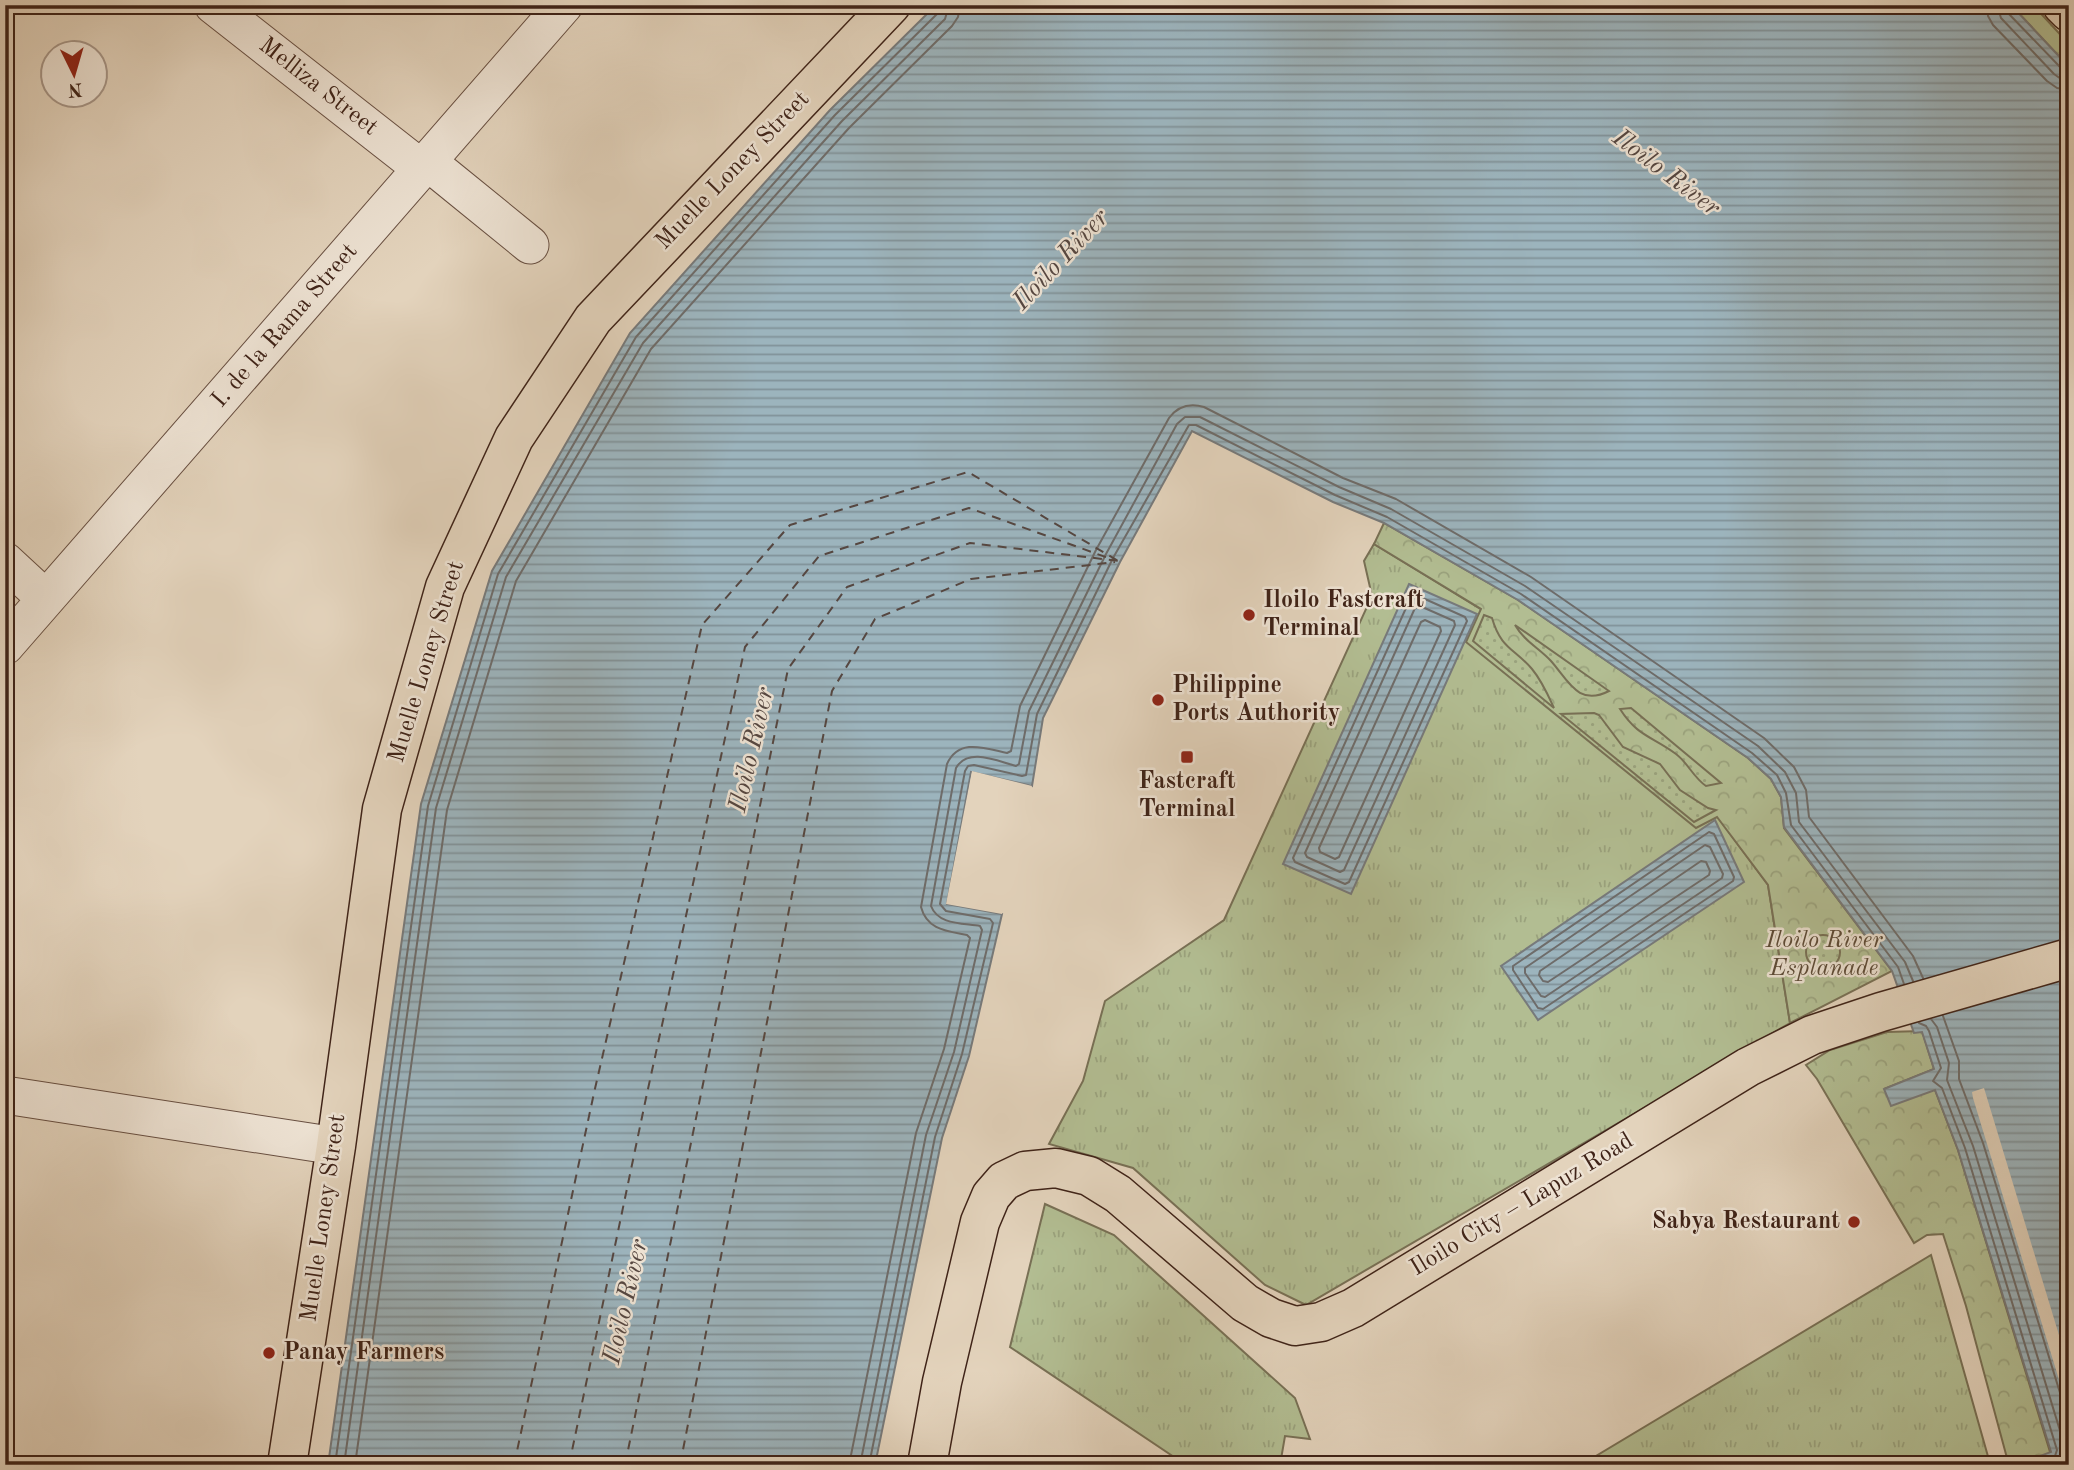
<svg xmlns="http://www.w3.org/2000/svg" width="2074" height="1470" font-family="'Old Standard TT',serif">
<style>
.grass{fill:url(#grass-tufts);stroke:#787055;stroke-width:2}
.forest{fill:url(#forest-crowns);stroke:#787055;stroke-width:2}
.garden{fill:url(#garden-dots);stroke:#787055;stroke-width:2}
.water{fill:url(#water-rules);stroke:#777a7b;stroke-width:2}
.pier{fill:#e3d3bc}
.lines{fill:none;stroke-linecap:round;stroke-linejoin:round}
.shore{stroke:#6e6c6a;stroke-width:2}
.ferry{stroke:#564741;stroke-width:2;stroke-dasharray:9 7;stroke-linecap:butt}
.minor-casing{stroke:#684f41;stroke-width:39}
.major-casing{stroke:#3f2318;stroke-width:41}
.minor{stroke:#ede2d3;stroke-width:37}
.major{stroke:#e3d3bc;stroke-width:38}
.poi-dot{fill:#8f2418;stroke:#ede2d3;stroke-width:2.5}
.labels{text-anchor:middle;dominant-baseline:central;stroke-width:5;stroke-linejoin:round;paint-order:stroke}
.street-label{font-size:24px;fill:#3f2318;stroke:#ede2d3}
.poi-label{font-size:24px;font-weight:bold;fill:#3f2318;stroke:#ede2d3;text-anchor:start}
.park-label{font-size:24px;font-style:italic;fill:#5c4a36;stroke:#ede2d3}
.water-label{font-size:26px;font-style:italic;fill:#564741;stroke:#ede2d3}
</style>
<defs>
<pattern id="grass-tufts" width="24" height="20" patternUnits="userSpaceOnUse" patternTransform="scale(1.75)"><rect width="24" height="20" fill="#b2bd92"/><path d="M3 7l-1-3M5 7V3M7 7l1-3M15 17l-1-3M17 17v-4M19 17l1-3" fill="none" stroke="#9aa27d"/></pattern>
<pattern id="forest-crowns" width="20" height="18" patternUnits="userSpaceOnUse" patternTransform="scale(1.75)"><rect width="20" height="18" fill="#b2bd92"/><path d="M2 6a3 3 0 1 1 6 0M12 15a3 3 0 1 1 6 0" fill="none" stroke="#9aa27d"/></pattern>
<pattern id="garden-dots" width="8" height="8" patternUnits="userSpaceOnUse" patternTransform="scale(1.75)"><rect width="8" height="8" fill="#b2bd92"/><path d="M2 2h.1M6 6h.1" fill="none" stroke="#9aa27d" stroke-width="1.8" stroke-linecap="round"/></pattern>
<pattern id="water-rules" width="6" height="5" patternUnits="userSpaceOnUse" patternTransform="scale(1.75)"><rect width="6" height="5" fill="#9cb4bd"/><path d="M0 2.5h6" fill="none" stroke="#819299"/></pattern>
</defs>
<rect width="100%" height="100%" fill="#e3d3bc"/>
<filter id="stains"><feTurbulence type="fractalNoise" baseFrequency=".00286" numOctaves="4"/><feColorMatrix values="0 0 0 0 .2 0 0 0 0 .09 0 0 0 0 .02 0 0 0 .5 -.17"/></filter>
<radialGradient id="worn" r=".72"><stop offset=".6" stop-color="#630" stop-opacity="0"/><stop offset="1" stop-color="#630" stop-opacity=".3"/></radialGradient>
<path class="grass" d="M1374 544 1482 610 1717 816 1768 885 1790 1023 1306 1305 1265 1285 1133 1168 1049 1144 1083 1081 1105 1001 1224 920 1372 596 1364 561Z
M1045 1204 1114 1235 1295 1398 1310 1439 1285 1436 1280 1465H1186L1010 1347Z
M1931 1255 1989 1460 1980 1465H1581Z"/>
<path class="forest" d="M2011 5H2033L2069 44V67Z
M1384 523 1518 600 1748 758 1771 779 1781 797 1784 828 1892 971 1790 1023 1768 885 1717 817 1696 828 1466 642 1481 609 1374 544Z
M1922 1031 1934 1069 1884 1089 1935 1090 1958 1150 2054 1465H2006L2007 1458 1966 1306 1943 1234 1927 1235 1914 1243 1817 1079 1806 1065 1830 1050 1887 1032Z"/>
<path class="garden" d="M1484 615 1492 618C1501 649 1514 648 1532 669 1542 681 1548 695 1554 708L1473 641Z
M1515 625 1609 691C1578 707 1568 680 1551 661 1539 648 1524 641 1515 625Z
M1631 708 1721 783 1706 786C1693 777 1688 763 1676 754 1652 736 1638 737 1620 709Z
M1594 713 1599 715 1623 747 1660 764 1680 790 1708 808 1716 810 1694 822 1561 714Z
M1806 952a17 17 0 1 1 34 0a17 17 0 1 1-34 0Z"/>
<path class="water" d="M936 5H2011L2069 67V1465H2016L2051 1452 1958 1150 1935 1090 1891 1106 1884 1089 1934 1069 1922 1032 1914 1033 1892 971 1784 827 1781 797 1771 779 1748 758 1518 600 1384 523 1333 502 1192 431 1120 562 1043 718 1032 786 971 772 947 904 1002 914 969 1056 942 1138 875 1465H328L421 804 492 571 630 333 830 110Z
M1409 584 1477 614 1351 894 1283 864Z
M1715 820 1744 882 1538 1020 1501 966Z"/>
<path class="pier" d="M972 771 1032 786 1031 789 974 776 951 901 1003 911 1002 914 946 904Z
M1984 1088 2069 1368V1380L2060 1383 1973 1098 1972 1092Z"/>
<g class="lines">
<path class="shore" d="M1987 5 1988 16 1993 25 2047 81 2057 88 2069 90
M1997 5 2001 18 2054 74 2061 79 2069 80
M2006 5 2008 13 2061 68 2069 71
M1416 595 1465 617 1467 621 1349 882 1345 884 1295 862 1293 858 1411 597Z
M1420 606 1454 621 1455 625 1344 870 1340 872 1307 857 1305 853 1415 608Z
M1425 620 1440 627 1441 631 1339 857 1335 859 1320 852 1319 848 1421 622Z
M1709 832 1714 834 1734 877 1733 881 1543 1009 1538 1008 1513 970V966Z
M1705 845 1710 847 1723 874 1722 878 1545 997 1541 996 1525 973V968Z
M1701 861 1706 862 1710 871 1709 875 1548 982 1543 981 1539 975 1540 971Z
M1943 1016 1959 1061V1079L1983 1143 2069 1422
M1931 1019 1937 1027 1949 1063 1947 1080 1973 1146 2065 1447 2066 1456 2060 1465
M1919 1023 1926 1026 1929 1031 1941 1068 1933 1081 1942 1088 1965 1148 2057 1450 2054 1459 2037 1465
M335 1465 428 806 498 574 636 337 835 115 938 13 940 5
M344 1465 436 808 506 577 643 343 842 121 945 19 949 5
M355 1465 447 810 516 581 651 349 849 128 952 26 958 17 960 5
M849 1465 916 1133 944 1049 970 938 967 935C947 931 927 930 921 907L947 764C959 738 984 748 1007 753L1011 751 1020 706 1096 550 1169 418C1178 406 1190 403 1204 407L1343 478 1396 499 1531 577 1764 738 1794 767 1806 790 1809 817 1913 956 1923 978
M860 1465 926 1135 954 1052 982 930 980 926C963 923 938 925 931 906L956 768C968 747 997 761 1016 766L1019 764 1029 711 1106 554 1177 424 1185 417H1200L1339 487 1391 509 1525 586 1758 746 1785 772 1796 793 1799 822 1905 962 1913 981
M869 1465 935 1137 962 1054 993 923 990 919 946 911 940 904 965 771 968 766 974 765 1022 776 1026 775 1037 714 1113 558 1189 425H1196L1335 495 1387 517 1521 594 1752 753 1777 775 1786 793 1791 825 1898 967 1904 984"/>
<path class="ferry" d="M514 1465 594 1093 702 625 790 525 968 472 1120 562
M569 1465 646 1098 745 647 819 556 969 508 1114 560
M625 1465 788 669 847 587 970 543 1119 561
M680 1465 832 691 875 619 971 579 1115 562"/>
<defs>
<path id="minor" d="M213 5 422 169
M428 162 530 245
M5 561 46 599
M5 646 564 5
M5 1095 336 1146"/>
<path id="major" d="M2062 5 2069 12
M287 1465 336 1146 382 809 445 587 514 438 593 319 891 5
M927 1465 942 1382 980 1222 991 1196 1004 1181 1025 1171 1056 1168 1089 1176 1118 1194 1245 1303 1271 1318 1295 1326 1321 1322 1353 1308 1748 1067 1812 1035 1881 1012 2069 958"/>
</defs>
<use href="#minor" class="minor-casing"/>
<use href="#major" class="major-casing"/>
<use href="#minor" class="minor"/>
<use href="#major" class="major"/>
</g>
<g class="poi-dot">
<circle cx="1249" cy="615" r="7"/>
<circle cx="1158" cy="700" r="7"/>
<rect x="1180" y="750" width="14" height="14" rx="3.5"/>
<circle cx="1854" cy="1222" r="7"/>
<circle cx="269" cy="1353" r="7"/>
</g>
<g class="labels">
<g class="street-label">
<text transform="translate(318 87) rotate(38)">Melliza Street</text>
<text transform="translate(733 171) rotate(-46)">Muelle Loney Street</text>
<text transform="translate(285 326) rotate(-49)">I. de la Rama Street</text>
<text transform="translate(427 662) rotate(-73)">Muelle Loney Street</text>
<text transform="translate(1522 1205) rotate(-31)">Iloilo City – Lapuz Road</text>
<text transform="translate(324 1218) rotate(-82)">Muelle Loney Street</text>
</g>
<g class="poi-label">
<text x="1263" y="601">Iloilo Fastcraft<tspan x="1263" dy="28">Terminal</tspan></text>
<text x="1172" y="686">Philippine<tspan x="1172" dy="28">Ports Authority</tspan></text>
<text x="1187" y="782" text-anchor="middle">Fastcraft<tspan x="1187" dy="28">Terminal</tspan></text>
<text x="1840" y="1222" text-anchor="end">Sabya Restaurant</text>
<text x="283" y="1353">Panay Farmers</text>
</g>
<g class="park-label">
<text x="1824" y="941">Iloilo River<tspan x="1824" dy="28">Esplanade</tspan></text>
</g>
<g class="water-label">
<text transform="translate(1666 173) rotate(37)">Iloilo River</text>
<text transform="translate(1061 260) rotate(-47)">Iloilo River</text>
<text transform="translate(752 750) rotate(-77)">Iloilo River</text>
<text transform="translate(626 1302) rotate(-77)">Iloilo River</text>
</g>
</g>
<rect width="2074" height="1470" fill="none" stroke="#e3d3bc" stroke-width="28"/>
<rect x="7" y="7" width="2060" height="1456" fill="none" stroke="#3f2318" stroke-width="3.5"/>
<rect x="14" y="14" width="2046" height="1442" fill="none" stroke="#3f2318" stroke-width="2"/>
<g transform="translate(74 74) rotate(175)"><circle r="33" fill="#ede2d3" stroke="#a79688" stroke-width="2"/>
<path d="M0-5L12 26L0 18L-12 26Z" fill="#8f2418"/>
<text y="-10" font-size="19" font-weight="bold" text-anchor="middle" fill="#3f2318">N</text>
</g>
<rect width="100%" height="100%" filter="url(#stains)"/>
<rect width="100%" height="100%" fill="url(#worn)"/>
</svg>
